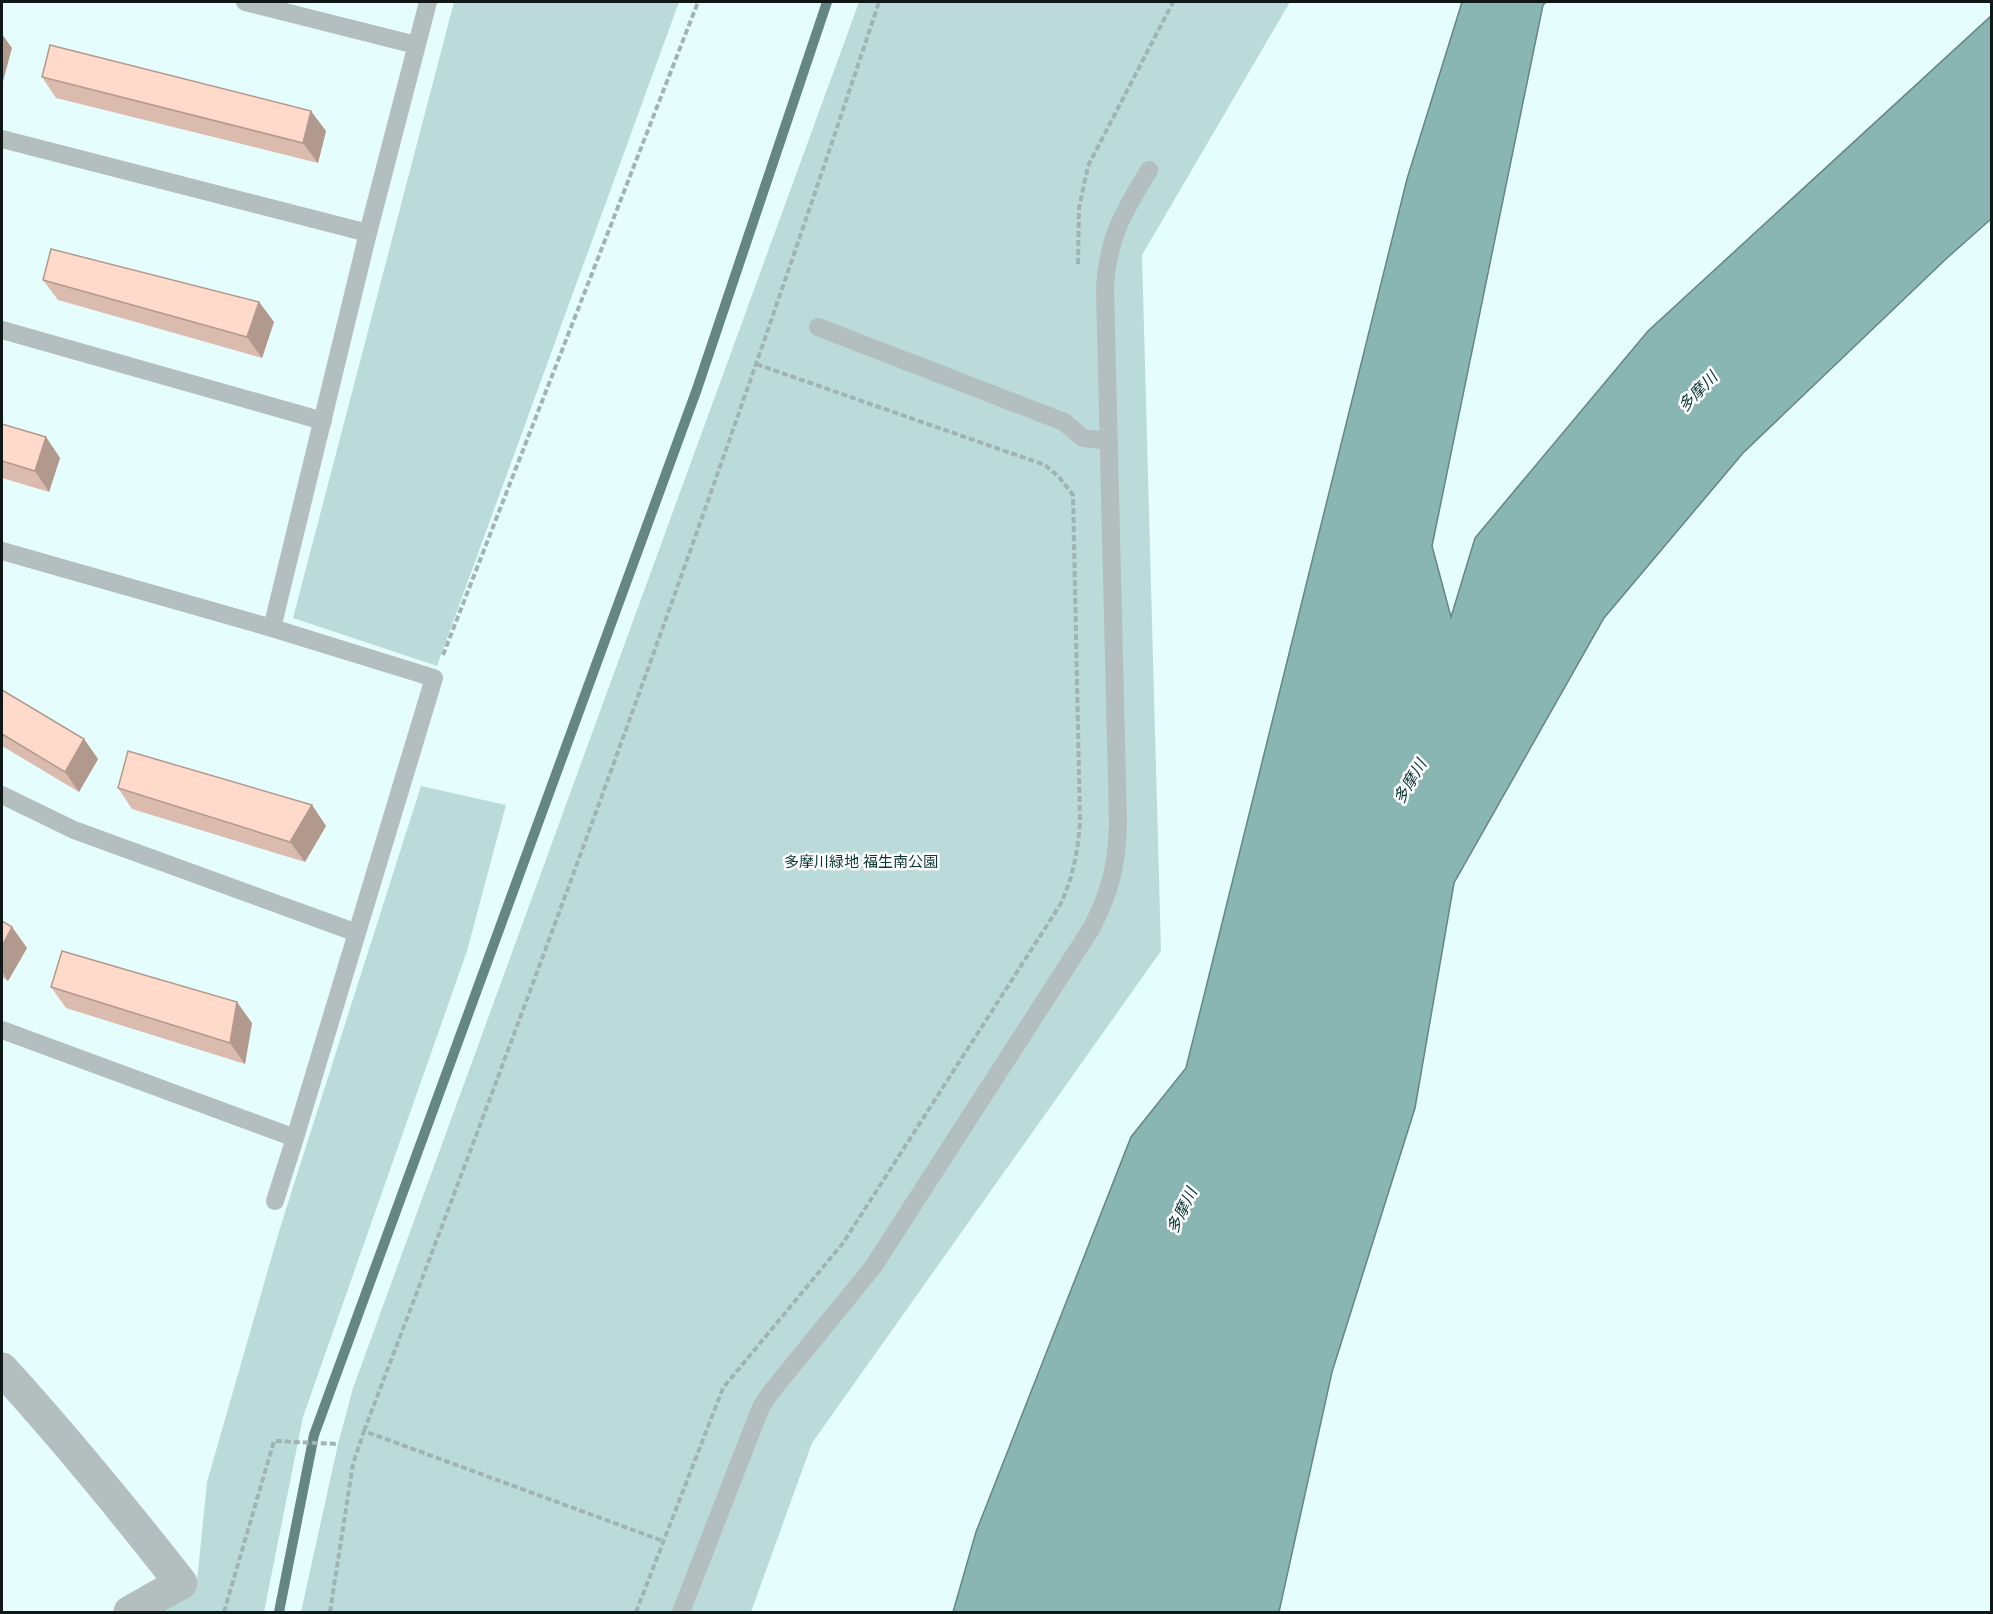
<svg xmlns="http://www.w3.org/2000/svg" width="1993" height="1614" font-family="Lato,'Noto Sans JP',sans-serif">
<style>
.green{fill:#badbd9}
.water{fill:#89b5b3;stroke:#648684;stroke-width:1.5}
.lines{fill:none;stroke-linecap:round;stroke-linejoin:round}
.stream{stroke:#648684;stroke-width:10}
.path{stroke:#a0b4b3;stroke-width:4;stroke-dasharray:6 3;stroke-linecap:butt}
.lane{stroke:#b3bebe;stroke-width:18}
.street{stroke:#b3bebe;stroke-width:33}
.wall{fill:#dbbbae}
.shaded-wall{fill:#b2998d}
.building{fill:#ffdaca;stroke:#b2998d;stroke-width:1.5}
.labels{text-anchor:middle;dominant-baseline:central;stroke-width:5;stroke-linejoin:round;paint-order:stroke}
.park-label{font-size:15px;fill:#0b3635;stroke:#fff}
.water-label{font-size:16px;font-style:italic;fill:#053231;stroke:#fff}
</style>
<rect width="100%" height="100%" fill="#e5fefd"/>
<path class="green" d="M454 2H679L437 666 293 618Z
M859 2H1290L1142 255 1161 951 812 1443 751 1612H301L338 1444 353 1388Z
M421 786 506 805 467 951 303 1417 264 1612H165L197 1581 207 1482 280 1228Z"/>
<path class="water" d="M1462 2H1546L1543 5 1432 546 1451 617 1475 538 1648 331 1991 16V219L1947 258 1743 453 1604 618 1454 883 1415 1108 1332 1372 1279 1612H953L976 1532 1131 1137 1186 1068 1407 179Z"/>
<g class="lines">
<path class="stream" d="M279 1612 314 1435 697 389 827 2"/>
<path class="path" d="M1078 264 1079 208 1088 166 1173 2
M443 655 698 2
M364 1431C545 958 720 482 879 2
M224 1612 274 1441 338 1444
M330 1612 350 1483 353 1464 364 1431 663 1541
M636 1612 723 1388 843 1243 1060 905C1073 878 1078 851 1080 822L1073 495 1059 477 1045 465 756 364"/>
<path class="lane" d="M245 2 416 45
M2 139 368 233
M818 327 1064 422 1083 438 1109 441
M2 330 323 421
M2 551 272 628 434 678 295 1138 275 1201
M272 628 368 233 428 2
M2 795 74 830 357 933
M2 1030 295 1138
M681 1612 761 1407 771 1392 873 1267 1091 929C1110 893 1117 865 1118 824L1105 288C1108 237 1123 213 1149 170"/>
<path class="street" d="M2 1369C64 1437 123 1509 181 1583L130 1612"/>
</g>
<path class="wall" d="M42 77 326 131 318 163 56 98Z
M43 280 259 302 274 322 262 358 58 300Z
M2 424 46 437 60 458 49 492 2 478Z
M2 690 84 739 98 759 79 792 2 746Z
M118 788 312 805 326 826 305 862 132 809Z
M2 921 12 927 27 948 8 981 2 977Z
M51 987 252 1023 245 1064 66 1008Z"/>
<path class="shaded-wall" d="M2 34 12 48 2 85Z
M311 111 326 131 318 163 303 143Z
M259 302 274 322 262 358 247 337Z
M46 437 60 458 49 492 35 471Z
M84 739 98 759 79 792 65 772Z
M312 805 326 826 305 862 290 842Z
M12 927 27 948 8 981 2 972V946Z
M237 1002 252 1023 245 1064 230 1043Z"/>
<path class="building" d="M50 45 311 111 303 143 42 77Z
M51 249 259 302 247 337 43 280Z
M2 424 46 437 35 471 2 461Z
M2 690 84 739 65 772 2 734Z
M128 751 312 805 290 842 118 788Z
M2 921 12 927 2 946Z
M62 951 237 1002 230 1043 51 987Z"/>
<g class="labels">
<g class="park-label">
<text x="861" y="861">多摩川緑地 福生南公園</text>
</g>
<g class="water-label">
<text transform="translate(1697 391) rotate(-46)">多摩川</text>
<text transform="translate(1409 781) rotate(-59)">多摩川</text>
<text transform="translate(1181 1210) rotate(-64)">多摩川</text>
</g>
</g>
<rect width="1993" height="1614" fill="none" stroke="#0f1817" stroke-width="6"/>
</svg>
